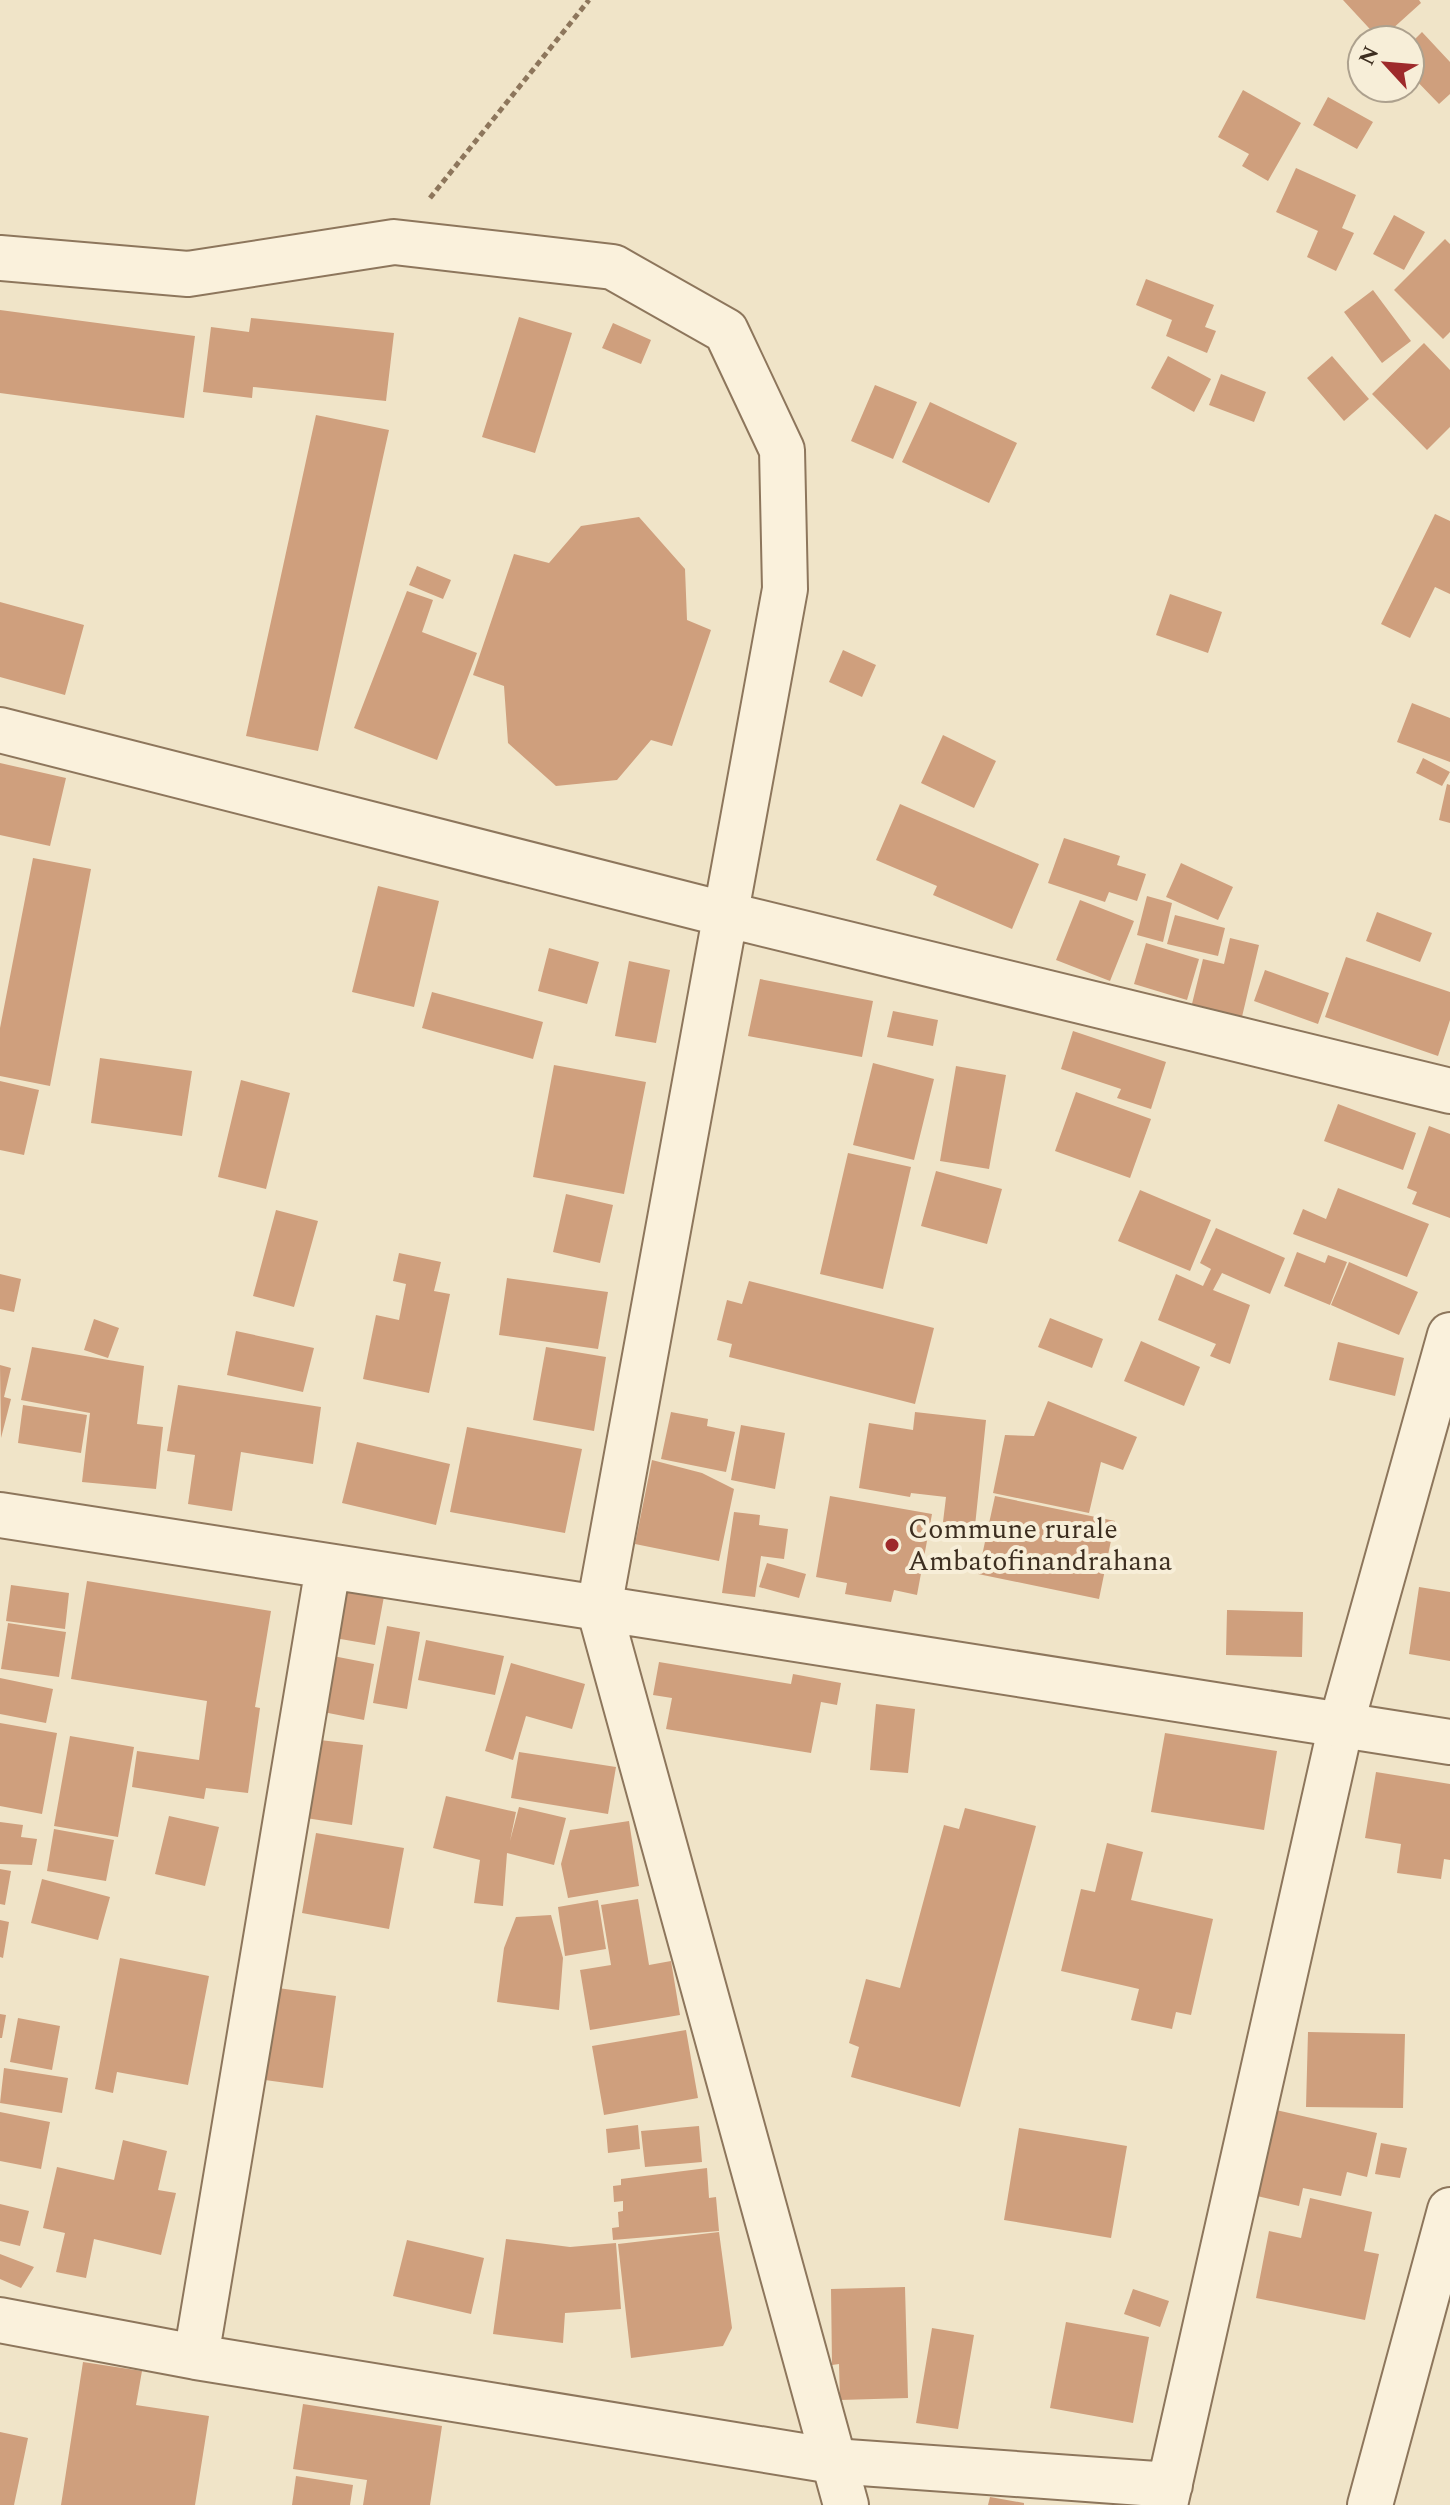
<svg xmlns="http://www.w3.org/2000/svg" width="1450" height="2505" font-family="Spectral,serif">
<style>
.building{fill:#cf9f7d}
.lines{fill:none;stroke-linecap:round;stroke-linejoin:round}
.minor-casing{stroke:#8d765c;stroke-width:48}
.tertiary-casing{stroke:#8d765c;stroke-width:48}
.path{stroke:#8d765c;stroke-width:5;stroke-dasharray:6 4;stroke-linecap:butt}
.minor{stroke:#faf1dc;stroke-width:44}
.tertiary{stroke:#faf1dc;stroke-width:44}
.poi-dot{fill:#9e2a2b;stroke:#f7eed8;stroke-width:3}
.labels{text-anchor:middle;dominant-baseline:central;stroke-width:8;stroke-linejoin:round;paint-order:stroke}
.poi-label{font-size:28px;fill:#3d2e20;stroke:#f7eed8;text-anchor:start}
</style>
<rect width="100%" height="100%" fill="#f0e4c8"/>
<path class="building" d="M1343 0H1419L1421 3 1380 40Z
M1422 32 1450 62V94L1439 104 1410 74V44Z
M1243 90 1301 123 1268 181 1242 166 1249 154 1218 137Z
M1328 97 1373 122 1357 149 1313 125Z
M1296 168 1356 195 1342 228 1354 233 1336 271 1307 257 1318 231 1276 212Z
M1394 215 1425 232 1404 270 1373 254Z
M1445 239 1450 244V332L1443 339 1394 290Z
M1146 279 1214 305 1205 327 1216 331 1207 353 1166 336 1172 320 1136 305Z
M1373 290 1411 341 1382 363 1344 312Z
M0 310 195 336 184 418 0 393Z
M519 317 572 333 535 453 482 437Z
M251 318 394 333 386 401 253 387 252 398 203 392 211 327 249 332Z
M613 323 651 340 641 364 602 348Z
M1424 343 1450 370V427L1427 450 1372 394Z
M1168 356 1211 379 1194 412 1151 388Z
M1332 356 1369 399 1344 421 1307 378Z
M1221 374 1266 392 1254 422 1209 405Z
M875 385 917 402 893 459 851 441Z
M930 402 1017 443 989 503 902 462Z
M316 415 389 430 318 751 246 736Z
M1435 514 1450 521V594L1435 587 1410 638 1381 624Z
M639 517 685 569 687 620 711 630 672 746 651 740 617 780 556 786 508 743 504 686 473 675 514 554 549 563 581 526Z
M417 566 451 580 443 599 409 585Z
M407 591 433 600 422 632 477 653 437 760 354 728Z
M1170 594 1222 612 1208 653 1156 635Z
M0 602 84 625 65 695 0 677Z
M843 650 876 665 862 697 829 682Z
M1412 703 1450 718V762L1397 742Z
M943 735 996 761 974 808 921 783Z
M1423 758 1450 772 1442 786 1416 773Z
M0 763 66 778 50 846 0 835Z
M1447 784 1450 785V823L1439 820Z
M900 804 1039 864 1012 929 933 895 937 886 876 860Z
M1064 838 1120 856 1117 865 1146 874 1137 901 1109 892 1105 902 1048 883Z
M33 858 91 869 50 1086 0 1076V1028Z
M1181 863 1233 887 1218 920 1166 897Z
M378 886 439 901 414 1007 352 992Z
M1147 896 1172 903 1163 942 1137 935Z
M1080 900 1134 921 1110 981 1056 960Z
M1377 912 1432 933 1420 962 1366 941Z
M1175 915 1225 928 1218 956 1167 944Z
M1230 938 1259 945 1241 1021 1191 1008 1203 959 1224 964Z
M1146 943 1199 959 1187 1000 1134 984Z
M549 948 599 962 587 1004 538 991Z
M1346 957 1450 992V1020L1438 1056 1325 1017Z
M629 961 670 970 656 1043 615 1036Z
M1265 970 1329 993 1318 1024 1254 1001Z
M760 979 873 1001 862 1057 748 1036Z
M432 992 543 1022 533 1059 422 1028Z
M893 1011 938 1020 933 1046 887 1037Z
M1073 1031 1166 1062 1151 1109 1117 1098 1121 1089 1061 1069Z
M100 1058 192 1071 182 1136 91 1123Z
M873 1063 934 1079 914 1160 853 1145Z
M554 1065 646 1082 624 1194 533 1177Z
M956 1066 1006 1075 989 1169 940 1161Z
M241 1080 290 1093 266 1189 218 1177Z
M0 1081 39 1090 24 1155 0 1150Z
M1076 1092 1151 1119 1130 1178 1055 1151Z
M1338 1104 1416 1133 1403 1170 1324 1141Z
M1429 1126 1450 1134V1218L1412 1204 1417 1192 1407 1188Z
M848 1153 911 1167 883 1289 820 1274Z
M936 1171 1002 1189 987 1244 921 1226Z
M1338 1188 1429 1224 1407 1277 1293 1234 1303 1209 1326 1219Z
M1140 1190 1211 1220 1190 1271 1118 1241Z
M566 1194 613 1205 600 1263 553 1252Z
M276 1210 318 1221 294 1307 253 1296Z
M1216 1228 1285 1258 1270 1294 1222 1273 1213 1290 1250 1305 1230 1364 1210 1356 1216 1344 1158 1320 1176 1274 1203 1286 1211 1269 1200 1263Z
M1297 1252 1325 1263 1328 1255 1347 1262 1330 1305 1284 1286Z
M399 1253 441 1262 434 1291 450 1294 429 1393 363 1379 376 1315 399 1320 406 1284 393 1281Z
M1349 1262 1418 1292 1399 1335 1331 1305Z
M0 1274 21 1279 14 1312 0 1309Z
M507 1278 608 1292 598 1349 499 1335Z
M749 1281 934 1328 915 1404 729 1357 732 1344 717 1340 727 1300 742 1304Z
M1050 1318 1103 1339 1092 1368 1038 1347Z
M94 1319 119 1328 108 1358 84 1350Z
M236 1331 314 1348 303 1392 227 1375Z
M1141 1341 1200 1367 1184 1406 1124 1381Z
M1338 1342 1404 1358 1395 1396 1329 1380Z
M32 1347 144 1366 137 1424 163 1427 156 1489 82 1482 90 1413 21 1400Z
M546 1347 606 1357 594 1431 533 1420Z
M0 1365 11 1368 4 1397 11 1399 1 1438Z
M178 1385 321 1407 313 1464 241 1452 232 1511 188 1504 195 1455 167 1451Z
M1048 1401 1137 1437 1123 1470 1101 1462 1089 1513 993 1493 1005 1435 1034 1436Z
M23 1405 87 1415 81 1453 18 1443Z
M671 1412 708 1419 707 1426 735 1432 726 1472 661 1459Z
M915 1412 986 1420 975 1526 943 1522 946 1497 911 1493 910 1497 859 1488 869 1423 913 1430Z
M741 1425 785 1433 775 1489 731 1480Z
M467 1427 582 1449 565 1533 450 1512Z
M357 1442 450 1464 436 1525 342 1503Z
M652 1460 702 1473 734 1489 719 1561 635 1544Z
M830 1496 932 1514 917 1595 894 1590 891 1602 845 1594 847 1583 816 1577Z
M995 1496 1115 1521 1099 1599 978 1574Z
M734 1512 760 1515 759 1525 788 1529 784 1559 761 1556 755 1597 722 1593Z
M767 1563 806 1574 799 1598 759 1587Z
M87 1581 271 1611 255 1707 260 1708 248 1793 206 1788 204 1799 132 1787 137 1751 199 1760 207 1701 71 1679Z
M339 1583 385 1591 375 1645 329 1637Z
M11 1585 69 1593 65 1629 6 1621Z
M1419 1587 1450 1592V1661L1409 1654Z
M1227 1610 1303 1612 1302 1657 1226 1655Z
M8 1623 66 1632 59 1677 1 1669Z
M387 1626 420 1632 407 1709 373 1703Z
M426 1640 504 1656 495 1695 418 1680Z
M333 1656 374 1664 364 1720 318 1711Z
M659 1662 791 1684 793 1674 841 1683 837 1705 821 1702 811 1753 666 1729 672 1698 653 1695Z
M511 1663 585 1684 572 1729 526 1716 513 1760 485 1751Z
M0 1678 53 1689 46 1723 0 1714Z
M876 1704 915 1709 908 1773 870 1770Z
M0 1723 57 1733 42 1814 0 1806Z
M1165 1733 1277 1751 1264 1830 1151 1812Z
M70 1736 134 1747 118 1837 54 1826Z
M311 1739 363 1745 352 1825 299 1817Z
M519 1752 616 1767 608 1814 511 1798Z
M1376 1772 1450 1784V1860L1444 1859 1441 1879 1397 1873 1401 1844 1365 1838Z
M446 1796 516 1812 510 1841 519 1807 566 1818 554 1865 507 1853 503 1906 474 1903 480 1860 433 1848Z
M965 1808 1036 1826 960 2107 851 2077 859 2047 849 2043 866 1979 900 1988 944 1825 959 1829Z
M169 1816 219 1827 205 1886 155 1874Z
M629 1821 639 1886 568 1898 561 1864 570 1830Z
M0 1822 23 1825 21 1837 37 1839 32 1865 0 1864Z
M54 1829 114 1840 106 1881 47 1871Z
M316 1833 404 1848 389 1929 302 1913Z
M1107 1843 1143 1852 1131 1900 1213 1919 1191 2015 1176 2012 1172 2029 1131 2020 1139 1989 1061 1971 1081 1889 1095 1892Z
M0 1869 11 1871 5 1905 0 1904Z
M42 1879 110 1897 98 1940 31 1923Z
M638 1899 649 1965 671 1961 680 2015 590 2030 580 1970 611 1965 601 1905Z
M598 1900 606 1949 565 1956 558 1907Z
M551 1915 563 1958 559 2010 497 2002 504 1948 516 1917Z
M0 1920 9 1922 3 1958 0 1957Z
M120 1958 209 1976 188 2085 117 2072 113 2093 95 2089Z
M278 1988 336 1996 323 2088 265 2080Z
M0 2014 6 2015 2 2038H0Z
M18 2018 60 2026 52 2070 10 2062Z
M686 2030 698 2098 604 2115 592 2046Z
M1308 2032 1405 2034 1403 2108 1306 2107Z
M4 2068 68 2078 62 2113 0 2103Z
M1276 2110 1377 2133 1367 2177 1347 2172 1341 2196 1303 2188 1299 2206 1257 2196Z
M0 2112 50 2122 41 2169 0 2161Z
M638 2125 640 2149 608 2153 606 2129Z
M699 2126 702 2162 645 2167 641 2131Z
M1019 2128 1127 2146 1111 2238 1004 2220Z
M123 2140 167 2151 158 2190 176 2193 161 2255 94 2239 86 2278 56 2272 65 2233 43 2228 57 2167 114 2180Z
M1381 2143 1407 2148 1400 2178 1375 2174Z
M707 2168 709 2198 716 2197 719 2231 613 2240 612 2228 619 2227 618 2212 623 2211V2201L614 2202 613 2186 621 2185V2179Z
M1310 2198 1372 2212 1364 2251 1379 2254 1365 2320 1256 2298 1269 2231 1301 2238Z
M0 2204 29 2211 20 2246 0 2241Z
M719 2232 732 2328 723 2346 631 2358 618 2244Z
M506 2239 570 2247 616 2243 621 2309 565 2313 563 2343 493 2334Z
M407 2240 484 2258 471 2314 393 2296Z
M0 2254 34 2267 21 2288 0 2279Z
M905 2287 908 2398 840 2400 839 2364 832 2365 831 2289Z
M1133 2289 1169 2301 1160 2327 1124 2314Z
M1066 2322 1149 2337 1133 2423 1050 2408Z
M932 2328 974 2335 958 2429 916 2423Z
M83 2362 142 2371 136 2405 209 2416 195 2505H61Z
M303 2404 442 2426 430 2505H363L367 2480 293 2469Z
M0 2432 28 2438 14 2505H0Z
M296 2476 353 2485 350 2505H292Z
M990 2497 1024 2503V2505H988Z"/>
<g class="lines">
<defs>
<path id="minor" d="M0 258 188 274 394 242 613 267 726 331 782 450 785 589 599 1608 0 1515
M0 730 724 914 1450 1091
M0 2320 196 2357 833 2461 1170 2485
M196 2357 328 1567
M1165 2505 1341 1725 1450 1335
M1370 2505 1450 2210"/>
<path id="tertiary" d="M846 2505 599 1608 1450 1742"/>
</defs>
<use href="#minor" class="minor-casing"/>
<use href="#tertiary" class="tertiary-casing"/>
<path class="path" d="M430 198 589 0"/>
<use href="#minor" class="minor"/>
<use href="#tertiary" class="tertiary"/>
</g>
<circle class="poi-dot" cx="892" cy="1545" r="8"/>
<g class="labels">
<g class="poi-label">
<text x="908" y="1529">Commune rurale<tspan x="908" dy="32">Ambatofinandrahana</tspan></text>
</g>
</g>
<g transform="translate(1386 64) rotate(296)"><circle r="38" fill="#f7eed8" stroke="#ada18e" stroke-width="2"/>
<path d="M0-6L14 30L0 20L-14 30Z" fill="#9e2a2b"/>
<text y="-12" font-size="22" font-weight="bold" text-anchor="middle" fill="#3d2e20">N</text>
</g>
</svg>
